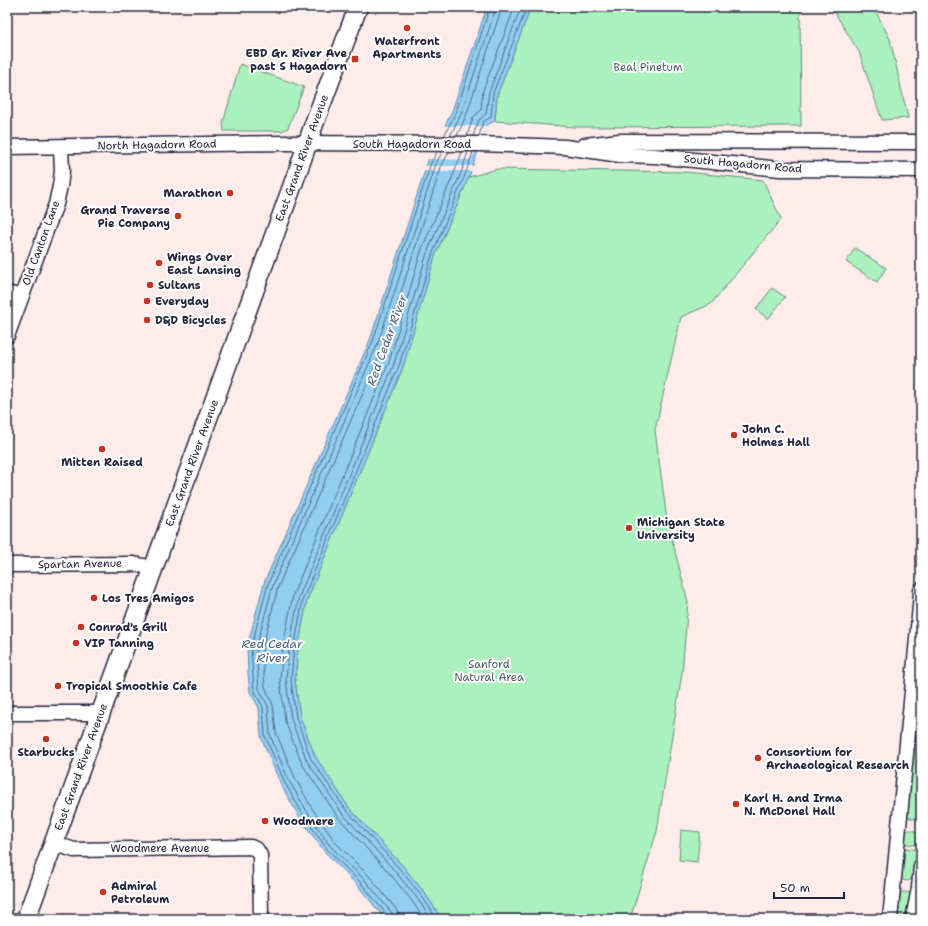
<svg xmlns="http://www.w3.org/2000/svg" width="928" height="926" font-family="'Shantell Sans',sans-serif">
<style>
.green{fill:#aaf1bd;stroke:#668a7c}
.water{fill:#91cef1;stroke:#6589a8}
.pier{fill:#feeceb}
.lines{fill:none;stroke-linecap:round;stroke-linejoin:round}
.shore{stroke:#4e6784;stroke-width:1}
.minor-casing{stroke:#22223b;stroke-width:17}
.major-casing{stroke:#22223b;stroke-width:21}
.minor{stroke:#fff;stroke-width:14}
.major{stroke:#fff;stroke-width:18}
.poi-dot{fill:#c8321e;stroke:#fff;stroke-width:1.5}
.labels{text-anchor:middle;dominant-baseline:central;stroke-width:4;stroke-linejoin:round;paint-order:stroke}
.poi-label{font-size:11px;font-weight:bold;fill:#22223b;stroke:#fff;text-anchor:start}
.park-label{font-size:11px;fill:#4b6062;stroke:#fff}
.street-label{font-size:11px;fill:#22223b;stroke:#fff}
.water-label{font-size:12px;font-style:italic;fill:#495e7b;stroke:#fff}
</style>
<rect width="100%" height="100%" fill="#feeceb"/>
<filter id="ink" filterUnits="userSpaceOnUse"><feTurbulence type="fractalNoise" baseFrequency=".025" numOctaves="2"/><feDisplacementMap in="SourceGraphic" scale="8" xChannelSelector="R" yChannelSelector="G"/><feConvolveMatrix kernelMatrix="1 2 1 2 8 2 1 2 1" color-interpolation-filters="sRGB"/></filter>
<g filter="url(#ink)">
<path class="green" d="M531 7H800L801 126 574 127 495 121 497 95Z
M833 10H875L890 39 908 118 882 120 859 52Z
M240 64 304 87 288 128 282 131H224L223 123Z
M497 169 685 172 763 180 781 219 711 304 681 317 655 430 667 520 688 602 682 673 657 831 630 919H442L424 892 401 864 349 808 315 756 300 717 295 680 298 648 307 600 403 367 435 256 469 177Z
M855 248 886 268 877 282 846 262Z
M772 288 785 297 768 319 756 309Z
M921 691V814L917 818C912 820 909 818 905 814L916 706Z
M681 830 700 832 697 862 679 860Z
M909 830C920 830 918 837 917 845L906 844 903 842 905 832Z
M902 847 917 850 914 876 913 878 908 881 903 880 900 876Z
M903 892C907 892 910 892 912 897L908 919H895L899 893Z"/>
<path class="water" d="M487 7H531L497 95 495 121 487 125 469 177 435 256 403 367 307 600 298 648 295 680 300 717 315 756 349 808 401 864 424 892 442 919H385L358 886 324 851 300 818 281 785 261 737 259 708 250 692 248 674 247 647 264 583 370 340 428 161 452 111Z"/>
<path class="pier" d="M443 126H488L471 160 426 159Z
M424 166H475L473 171H422Z"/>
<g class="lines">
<path class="shore" d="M444 136 456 112 490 7
M450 136 461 114 495 11V7
M457 136 466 116 500 13 501 7
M467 136 473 118 481 110 483 90 515 7
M473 136 479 120 486 114 489 92 521 7
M479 136 483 122 491 117 493 93 527 7
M387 919V915L361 883 327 849 304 816 285 783 265 736 263 707 254 690 251 648 268 584 373 341 431 163 437 152
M393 919 391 912 365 880 330 846 308 813 289 781 270 735 268 706 259 689 256 648 273 585 378 343 436 164 442 152
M399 919 398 914 396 909 369 876 335 842 313 810 295 778 276 733 273 705 265 687 262 649 278 587 384 345 441 167 449 152
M424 919 412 901 390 874 338 817 302 764 285 721 280 680 283 646 293 595 389 362 421 251 455 171 462 152
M431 919 417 898 394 870 342 813 307 761 291 719 286 680 289 647 299 597 394 364 427 253 461 173 468 152
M437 919 421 895 398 867 346 810 311 759 296 718 291 680 294 648 303 599 399 366 432 255 465 175 473 152"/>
<defs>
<path id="minor" d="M585 145 620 141 921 142
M7 147 287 143 479 144 565 147 620 155 655 156 780 169 921 170
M7 293 21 297
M7 336 56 204 60 186 62 171 61 147
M7 565 134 564 153 568
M7 713H100
M53 843 74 850 251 847 257 850 260 855 261 919
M890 919 914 671 920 606 921 590
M913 919 919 888 921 866"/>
<path id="major" d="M26 919 301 162 314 124 358 7"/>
</defs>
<use href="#minor" class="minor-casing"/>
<use href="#major" class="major-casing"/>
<use href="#minor" class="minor"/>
<use href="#major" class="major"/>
</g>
</g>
<g class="poi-dot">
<circle cx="407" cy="28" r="4"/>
<rect x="351" y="55" width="8" height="8" rx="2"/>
<circle cx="230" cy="193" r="4"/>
<circle cx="178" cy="216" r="4"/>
<circle cx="159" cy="263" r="4"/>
<circle cx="150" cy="285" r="4"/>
<circle cx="147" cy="301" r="4"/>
<circle cx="147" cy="320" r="4"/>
<circle cx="734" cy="435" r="4"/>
<circle cx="102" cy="449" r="4"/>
<circle cx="629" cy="528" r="4"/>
<circle cx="94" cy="598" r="4"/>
<circle cx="81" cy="627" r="4"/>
<circle cx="76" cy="643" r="4"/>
<circle cx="58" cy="686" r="4"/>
<circle cx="46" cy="739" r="4"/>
<circle cx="758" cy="758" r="4"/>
<circle cx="736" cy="804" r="4"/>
<circle cx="265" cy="821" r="4"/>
<circle cx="103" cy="892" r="4"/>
</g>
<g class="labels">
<g class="poi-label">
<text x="407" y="41" text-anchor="middle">Waterfront<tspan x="407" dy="13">Apartments</tspan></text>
<text x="347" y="53" text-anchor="end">EBD Gr. River Ave<tspan x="347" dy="13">past S Hagadorn</tspan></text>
<text x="222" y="193" text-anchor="end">Marathon</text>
<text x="170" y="210" text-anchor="end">Grand Traverse<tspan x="170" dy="13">Pie Company</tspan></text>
<text x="167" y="257">Wings Over<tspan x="167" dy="13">East Lansing</tspan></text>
<text x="158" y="285">Sultans</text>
<text x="155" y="301">Everyday</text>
<text x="155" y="320">D&amp;D Bicycles</text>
<text x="742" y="429">John C.<tspan x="742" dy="13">Holmes Hall</tspan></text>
<text x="102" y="462" text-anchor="middle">Mitten Raised</text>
<text x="637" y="522">Michigan State<tspan x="637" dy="13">University</tspan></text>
<text x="102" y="598">Los Tres Amigos</text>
<text x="89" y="627">Conrad's Grill</text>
<text x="84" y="643">VIP Tanning</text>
<text x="66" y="686">Tropical Smoothie Cafe</text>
<text x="46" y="752" text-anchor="middle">Starbucks</text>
<text x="766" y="752">Consortium for<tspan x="766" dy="13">Archaeological Research</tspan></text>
<text x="744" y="798">Karl H. and Irma<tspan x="744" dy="13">N. McDonel Hall</tspan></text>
<text x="273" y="821">Woodmere</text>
<text x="111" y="886">Admiral<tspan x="111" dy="13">Petroleum</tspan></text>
</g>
<g class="park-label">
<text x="648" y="67">Beal Pinetum</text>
<text x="489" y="664">Sanford<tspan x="489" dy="13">Natural Area</tspan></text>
</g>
<g class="street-label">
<text x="412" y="144">South Hagadorn Road</text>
<text transform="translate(157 145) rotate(-1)">North Hagadorn Road</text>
<text transform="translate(302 158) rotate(-70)">East Grand River Avenue</text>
<text transform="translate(743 164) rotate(5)">South Hagadorn Road</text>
<text transform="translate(41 243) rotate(-70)">Old Canton Lane</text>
<text transform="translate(192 463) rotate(-70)">East Grand River Avenue</text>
<text transform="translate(80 564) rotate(-1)">Spartan Avenue</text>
<text transform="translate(81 767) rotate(-70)">East Grand River Avenue</text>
<text x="160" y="848">Woodmere Avenue</text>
</g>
<g class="water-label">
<text transform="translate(387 340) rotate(-70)">Red Cedar River</text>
<text x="272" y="644">Red Cedar<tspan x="272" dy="14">River</tspan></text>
</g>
</g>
<rect width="928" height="926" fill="none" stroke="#fff" stroke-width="24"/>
<rect x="12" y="12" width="904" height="902" fill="none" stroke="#22223b" stroke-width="1.5" filter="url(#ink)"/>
<path d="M774 892v6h70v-6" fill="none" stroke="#22223b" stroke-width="2"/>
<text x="780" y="892" font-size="12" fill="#22223b" stroke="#ffffff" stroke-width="3" paint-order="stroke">50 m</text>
</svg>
